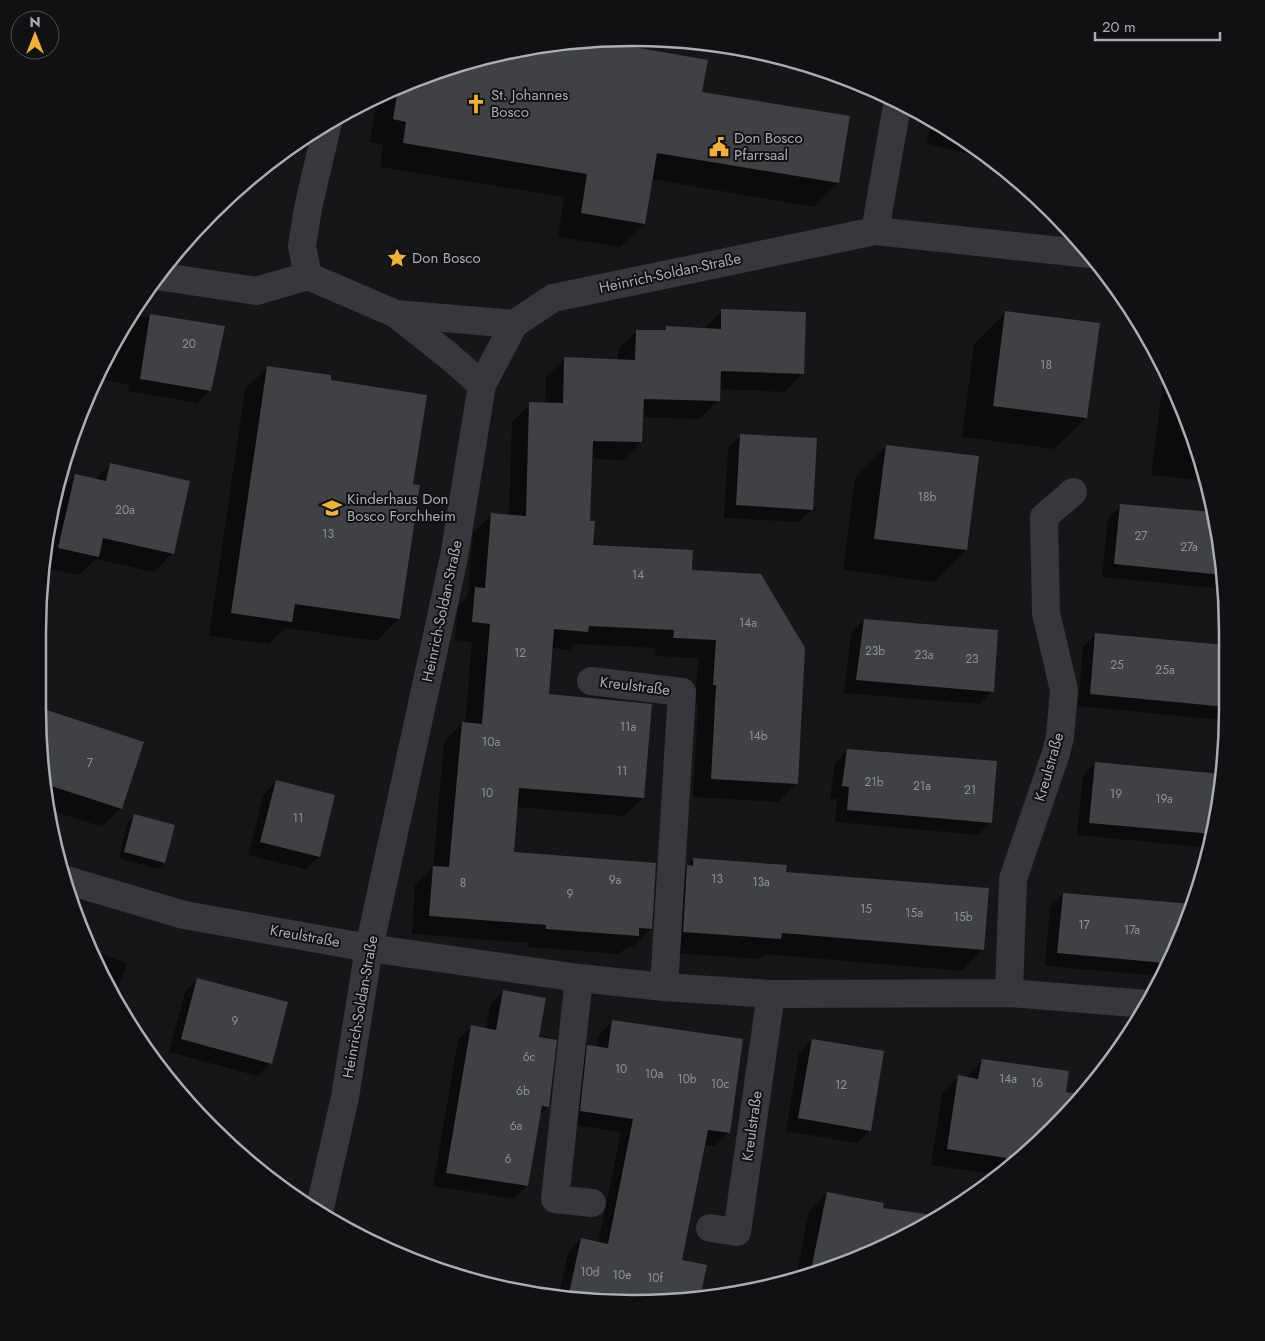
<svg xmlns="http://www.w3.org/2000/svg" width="1265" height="1341" font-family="Jost,sans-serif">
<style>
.shadow{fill:#0007}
.building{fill:#404145}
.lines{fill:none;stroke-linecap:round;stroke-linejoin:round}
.minor{stroke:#37383d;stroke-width:28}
.labels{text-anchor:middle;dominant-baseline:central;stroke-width:4;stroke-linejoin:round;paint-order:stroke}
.number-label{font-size:12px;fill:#8e929b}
.poi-label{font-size:15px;fill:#a8adb8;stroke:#111113;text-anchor:start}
.street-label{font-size:15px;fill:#a8adb8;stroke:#111113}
.rim{fill:none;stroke:#a8adb8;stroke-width:2.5}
</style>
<rect width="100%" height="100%" fill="#161618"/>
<path class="shadow" d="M593 41 701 93 848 117 838 183 814 207 651 179 644 223 620 247 558 237 564 197 380 167 383 145 370 142 377 98 442 69 555 43Z
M932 121 995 161 926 143Z
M722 311 803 373 785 392 719 389 718 400 700 419 642 417 641 442 623 460 591 459 589 522 592 546 691 571 796 783 778 802 693 797 698 703H695L698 658 655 656 656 648 575 644 569 650 551 648 547 695 643 798 624 816 516 807 512 853 651 929 632 947H627L619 954 528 947 529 943 412 934 415 885 433 867 444 742 462 723 465 724 472 642 455 640 458 607 468 596 473 533 492 514 509 516 512 422 530 404H545L546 377 564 359 618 360V349L637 331H663L667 327 704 329Z
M1006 312 1086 418 1054 449 962 437 974 344Z
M133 314 148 318 151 315 210 390 197 403 128 391 129 385 96 378 99 369Z
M268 367 329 381 412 485 399 618 377 641 285 628 269 644 209 636 245 389Z
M1167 378 1196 442 1205 481 1151 475 1163 383Z
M741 435 812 509 799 522 724 518 728 448Z
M887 446 966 550 934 582 843 570 855 478Z
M110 464 173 553 154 572 96 559 79 575 43 568 56 494 75 476 94 480Z
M1121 505 1213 514 1222 555 1224 589 1102 577 1108 518Z
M864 620 992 691 980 704 844 693 851 633Z
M1096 634 1225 647 1227 712 1220 720 1078 706 1083 647Z
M38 709 142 742 121 808 102 827 47 809Z
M848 750 991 822 978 835 835 822 837 799H830L835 763Z
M1095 763 1221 775 1216 824 1209 848 1077 835 1083 776Z
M276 781 319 857 306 869 248 855 264 794Z
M135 815 174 826 164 863 158 869 119 858 128 821Z
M694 859 785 873 983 949 962 971 765 954 759 959 663 952 673 880Z
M1063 894 1191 905 1182 936 1161 976 1045 966 1050 907Z
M90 950 127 963 115 997Z
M197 979 270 1063 258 1076 169 1052 185 992Z
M503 991 538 1038 548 1106 539 1116 527 1186 514 1199 433 1186 458 1040 471 1027 486 1029 490 1005Z
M612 1021 742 1040 728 1133 715 1146 704 1145 680 1261 705 1266 698 1298H558L568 1253 581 1239 598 1243 621 1132 568 1124 575 1059 588 1046 597 1047 599 1035Z
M812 1040 870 1130 857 1143 786 1131 799 1053Z
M982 1061 1064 1093 1078 1095 1025 1156 998 1175 931 1165 942 1093 958 1077H966Z
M827 1194 882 1209 938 1218 930 1224 824 1272 796 1278 809 1211Z"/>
<path class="building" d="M599 41 708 60 702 92 850 116 839 183 657 153 645 224 581 213 587 174 403 143 406 122 393 119 398 89 442 69 555 43Z
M721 309 806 312 804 374 721 371 720 401 644 399 642 442 593 441 590 521H595L593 545 693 550 692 570 761 574 805 648 798 784 711 779 716 685H713L716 640 673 638 674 630 589 626 588 632 554 629 549 694 652 704 644 798 519 788 514 852 656 863 652 929 639 928V936L546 929V925L429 916 433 866 449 867 462 722 482 724 490 624 472 622 475 587 485 588 491 513 526 516 529 402 563 403 564 357 635 360 636 330H666V326L721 329Z
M1005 311 1100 323 1087 418 993 406Z
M150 314 225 326 211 391 140 379Z
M267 366 331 375V380L427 395 413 484 420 485 400 619 295 604 292 622 231 613Z
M740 434 817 438 813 510 736 505Z
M886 445 979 456 967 550 874 539Z
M110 463 190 481 174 554 103 538 99 557 58 548 75 474 106 481Z
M1120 504 1212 512 1222 555 1223 575 1114 564Z
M864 619 998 630 994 692 856 680Z
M1095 633 1225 645 1227 707 1090 694Z
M38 707 144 742 122 809 45 784Z
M847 749 997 761 992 823 847 810 849 787 842 786Z
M1095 762 1221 774 1216 824 1213 834 1089 823Z
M276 780 335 795 320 857 260 842Z
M134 814 175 825 165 863 124 852Z
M693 858 787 865 786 872 989 888 984 950 782 933 781 939 683 932 687 865 693 866Z
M1063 893 1111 897 1192 904 1182 936 1168 964 1154 962 1057 953Z
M197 978 288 1002 272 1064 181 1039Z
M503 990 546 998 539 1037 557 1040 549 1107 542 1106 528 1186 446 1173 471 1025 496 1030Z
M612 1020 743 1039 730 1133 708 1130 682 1260 707 1265 700 1298H568L581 1238 608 1244 633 1119 580 1111 587 1045 608 1048Z
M812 1039 884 1051 871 1131 798 1118Z
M982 1059 1069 1071 1066 1092 1079 1094 1025 1156 1019 1160 947 1149 958 1075 978 1079Z
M827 1192 884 1203 883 1208 940 1216 930 1224 824 1272 810 1275Z"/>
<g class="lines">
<path class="minor" d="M875 231 898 100
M157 276 256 291 308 276
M308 276 396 314 449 356 482 385
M308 276 302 246 308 208 328 122
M396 314 514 324
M591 681 682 692 664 987
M66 880 184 915 369 948 579 978 664 987 771 994 1009 993 1146 1004
M579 978 555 1199 592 1203
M1009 993 1013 879 1056 753 1060 737 1064 690 1046 613 1044 517 1073 492
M319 1212 345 1097 369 948 454 557 482 385 514 324 553 298 875 231 1090 254
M710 1228 737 1232 771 994"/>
</g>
<defs>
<symbol id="church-bare" viewBox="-9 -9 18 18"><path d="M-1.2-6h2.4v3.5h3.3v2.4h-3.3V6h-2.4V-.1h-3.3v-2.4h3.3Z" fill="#f2b134" stroke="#111113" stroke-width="2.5" paint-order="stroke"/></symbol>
<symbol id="civic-bare" viewBox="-9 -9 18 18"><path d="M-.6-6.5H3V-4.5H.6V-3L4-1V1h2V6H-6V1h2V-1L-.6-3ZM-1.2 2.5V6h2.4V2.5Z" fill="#f2b134" stroke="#111113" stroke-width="2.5" paint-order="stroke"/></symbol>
<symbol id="sight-bare" viewBox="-9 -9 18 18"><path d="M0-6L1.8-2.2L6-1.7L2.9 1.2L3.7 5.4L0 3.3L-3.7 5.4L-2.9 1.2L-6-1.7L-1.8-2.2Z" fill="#f2b134" stroke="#111113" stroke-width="2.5" paint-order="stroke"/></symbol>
<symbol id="school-bare" viewBox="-9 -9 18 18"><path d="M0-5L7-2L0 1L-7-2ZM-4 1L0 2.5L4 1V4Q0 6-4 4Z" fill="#f2b134" stroke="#111113" stroke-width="2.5" paint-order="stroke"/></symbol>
</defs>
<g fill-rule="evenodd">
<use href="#church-bare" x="462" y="90" width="28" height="28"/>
<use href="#civic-bare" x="705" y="133" width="28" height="28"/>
<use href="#sight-bare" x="383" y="244" width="28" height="28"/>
<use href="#school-bare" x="318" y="494" width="28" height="28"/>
</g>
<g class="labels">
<g class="number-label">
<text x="189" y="344">20</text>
<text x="1046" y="365">18</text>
<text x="927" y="497">18b</text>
<text x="125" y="510">20a</text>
<text x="328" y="534">13</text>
<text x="1141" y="536">27</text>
<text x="1189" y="547">27a</text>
<text x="638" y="575">14</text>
<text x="748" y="623">14a</text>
<text x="875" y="651">23b</text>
<text x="520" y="653">12</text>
<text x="924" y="655">23a</text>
<text x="972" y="659">23</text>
<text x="1117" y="665">25</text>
<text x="1165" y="670">25a</text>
<text x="628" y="727">11a</text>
<text x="758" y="736">14b</text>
<text x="491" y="742">10a</text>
<text x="90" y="763">7</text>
<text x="622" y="771">11</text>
<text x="874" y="782">21b</text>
<text x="922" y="786">21a</text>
<text x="970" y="790">21</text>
<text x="487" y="793">10</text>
<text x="1116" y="794">19</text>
<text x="1164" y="799">19a</text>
<text x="298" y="818">11</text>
<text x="717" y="879">13</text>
<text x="615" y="880">9a</text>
<text x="761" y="882">13a</text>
<text x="463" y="883">8</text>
<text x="570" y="894">9</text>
<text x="866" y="909">15</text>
<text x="914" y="913">15a</text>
<text x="963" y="917">15b</text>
<text x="1084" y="925">17</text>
<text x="1132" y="930">17a</text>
<text x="235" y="1021">9</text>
<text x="529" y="1057">6c</text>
<text x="621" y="1069">10</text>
<text x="654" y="1074">10a</text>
<text x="687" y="1079">10b</text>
<text x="1008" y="1079">14a</text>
<text x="1037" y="1083">16</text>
<text x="720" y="1084">10c</text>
<text x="841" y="1085">12</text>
<text x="523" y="1091">6b</text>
<text x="516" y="1126">6a</text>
<text x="508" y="1159">6</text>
<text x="590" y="1272">10d</text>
<text x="622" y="1275">10e</text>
<text x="655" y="1278">10f</text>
</g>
<g class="poi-label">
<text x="491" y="95">St. Johannes<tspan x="491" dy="17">Bosco</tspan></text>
<text x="734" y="138">Don Bosco<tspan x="734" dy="17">Pfarrsaal</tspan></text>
<text x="412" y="258">Don Bosco</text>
<text x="347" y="499">Kinderhaus Don<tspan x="347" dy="17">Bosco Forchheim</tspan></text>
</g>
<g class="street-label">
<text transform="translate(670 273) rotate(-12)">Heinrich-Soldan-Straße</text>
<text transform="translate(442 611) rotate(-78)">Heinrich-Soldan-Straße</text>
<text transform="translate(635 686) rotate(7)">Kreulstraße</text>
<text transform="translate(1049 767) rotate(-74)">Kreulstraße</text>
<text transform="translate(305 936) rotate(10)">Kreulstraße</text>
<text transform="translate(360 1007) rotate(-80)">Heinrich-Soldan-Straße</text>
<text transform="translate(752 1126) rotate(-82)">Kreulstraße</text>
</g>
</g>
<path d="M0 0H1265V1341H0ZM632 46H633A586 586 0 0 1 1219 632V709A586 586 0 0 1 633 1295H632A586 586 0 0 1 46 709V632A586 586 0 0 1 632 46Z" fill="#111113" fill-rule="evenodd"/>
<path class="rim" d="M632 46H633A586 586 0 0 1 1219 632V709A586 586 0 0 1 633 1295H632A586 586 0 0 1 46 709V632A586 586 0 0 1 632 46Z"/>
<g transform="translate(35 35)"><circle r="24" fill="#111113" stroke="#4d4f55"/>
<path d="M0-4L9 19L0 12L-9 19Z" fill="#f2b134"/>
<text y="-8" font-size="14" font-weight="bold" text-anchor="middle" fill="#a8adb8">N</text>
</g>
<path d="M1095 32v8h125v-8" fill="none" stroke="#a8adb8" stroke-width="2.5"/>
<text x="1102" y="32" font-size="15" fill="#a8adb8" stroke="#111113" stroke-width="4" paint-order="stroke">20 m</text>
</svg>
